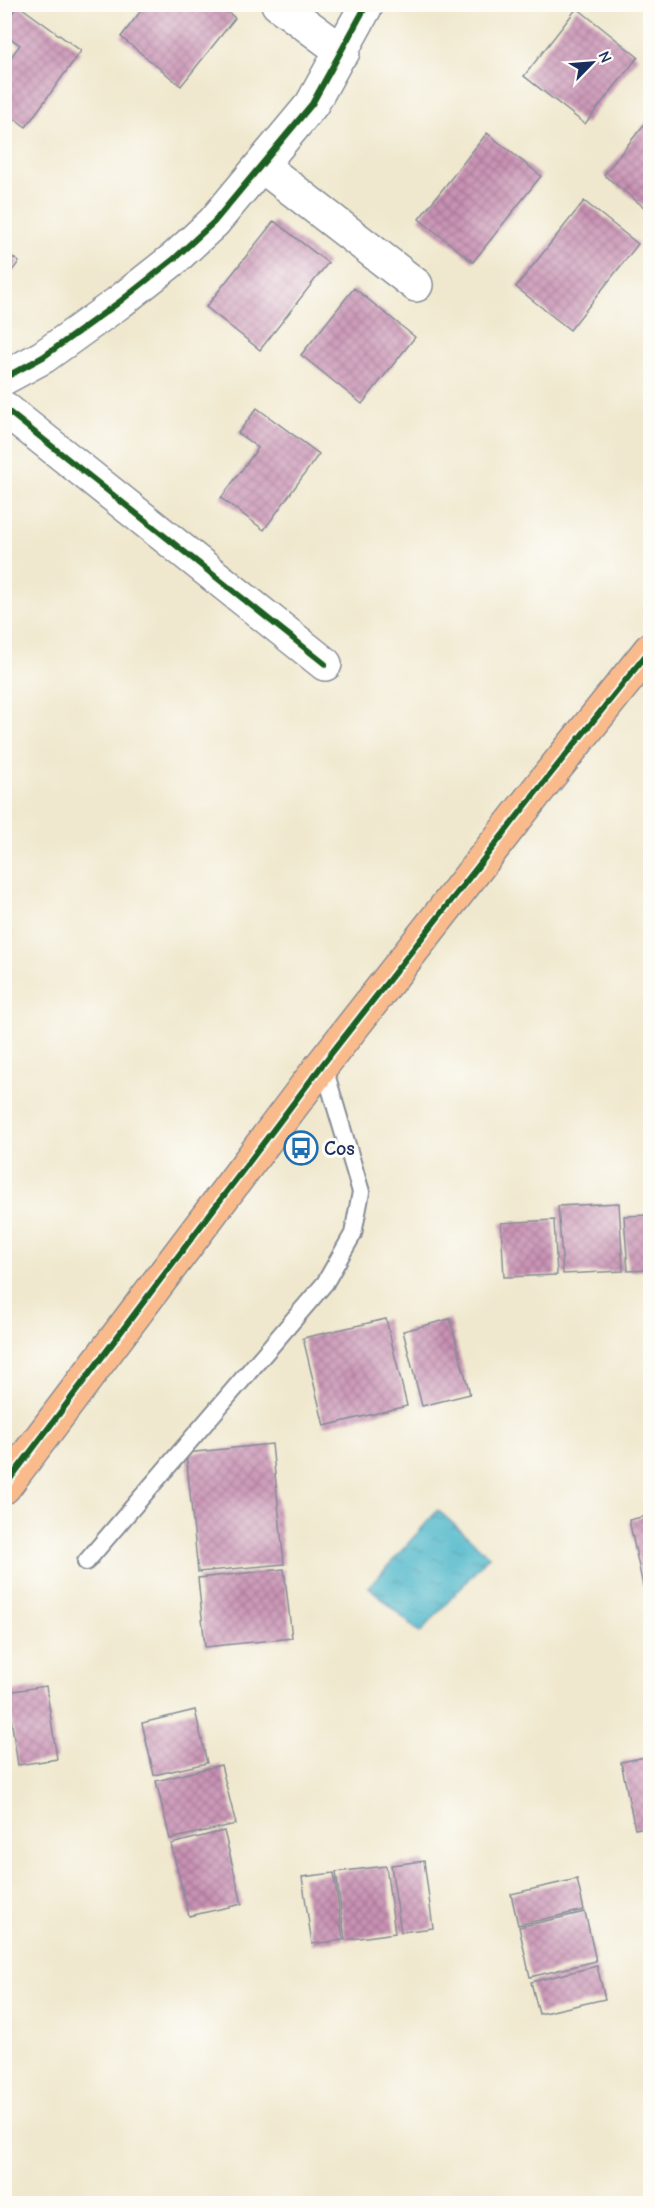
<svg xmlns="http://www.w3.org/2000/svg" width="655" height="2208" font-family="'Comic Neue',sans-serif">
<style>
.water{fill:url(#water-ripples);stroke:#337294;stroke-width:1.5}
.building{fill:url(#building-cross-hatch)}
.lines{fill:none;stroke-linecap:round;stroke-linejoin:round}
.lane-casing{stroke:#868c96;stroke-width:20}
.street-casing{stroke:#868c96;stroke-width:36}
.primary-casing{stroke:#868c96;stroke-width:36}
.lane{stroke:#fff;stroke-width:16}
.street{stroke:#fff;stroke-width:33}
.primary{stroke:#fabb8c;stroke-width:33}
.cycleway-casing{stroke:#fdfcf7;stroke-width:10}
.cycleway{stroke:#1b5e20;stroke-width:6}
.labels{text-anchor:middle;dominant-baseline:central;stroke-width:6;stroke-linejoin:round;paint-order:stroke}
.poi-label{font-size:20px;font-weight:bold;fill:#1b2f5e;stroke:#fdfcf7;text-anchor:start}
</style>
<defs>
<pattern id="water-ripples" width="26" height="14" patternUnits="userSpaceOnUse" patternTransform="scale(1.5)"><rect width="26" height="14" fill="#4bb6c9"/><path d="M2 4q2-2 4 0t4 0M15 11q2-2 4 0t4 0" fill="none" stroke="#3e94a6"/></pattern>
<pattern id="building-cross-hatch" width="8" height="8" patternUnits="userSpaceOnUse" patternTransform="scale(1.5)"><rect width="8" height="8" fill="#c991b3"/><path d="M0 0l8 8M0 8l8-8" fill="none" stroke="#a27795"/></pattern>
</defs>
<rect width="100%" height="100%" fill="#fdfcf7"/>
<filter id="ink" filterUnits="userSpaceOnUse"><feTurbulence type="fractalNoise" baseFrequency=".0167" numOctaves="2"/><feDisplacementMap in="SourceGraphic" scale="12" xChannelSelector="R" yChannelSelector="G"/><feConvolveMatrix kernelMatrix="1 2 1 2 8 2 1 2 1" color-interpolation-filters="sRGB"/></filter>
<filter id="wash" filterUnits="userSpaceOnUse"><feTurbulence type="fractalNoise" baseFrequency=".008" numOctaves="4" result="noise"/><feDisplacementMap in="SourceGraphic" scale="24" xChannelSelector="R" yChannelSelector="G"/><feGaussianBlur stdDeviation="1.35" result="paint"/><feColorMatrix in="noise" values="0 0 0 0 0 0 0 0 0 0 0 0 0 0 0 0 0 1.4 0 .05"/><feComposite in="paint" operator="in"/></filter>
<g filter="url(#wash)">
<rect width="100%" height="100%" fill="#f0e8ce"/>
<path class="water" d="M438 1510 489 1556 420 1633 369 1587Z"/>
<g id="blocks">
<path class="building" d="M146 4H218L235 18 181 86 121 37Z
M18 5 81 51 26 127 4 111V66L20 45 4 34V25Z
M577 8 638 57 585 124 524 76Z
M650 117V212L604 175Z
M487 133 541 176 473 262 419 219Z
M584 201 638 244 570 330 516 287Z
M274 221 328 263 260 350 206 307Z
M4 251 19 262 4 281Z
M354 288 415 337 362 404 301 355Z
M257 408 319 454 264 530 221 498 258 448 238 433Z
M619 1203 623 1271 563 1274 558 1206Z
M650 1215V1270L628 1271 624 1216Z
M554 1220 557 1275 504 1277 501 1223Z
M386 1319 407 1406 324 1426 303 1338Z
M450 1319 470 1394 422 1406 403 1331Z
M272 1444 284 1564 198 1572 186 1453Z
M650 1515V1585L643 1586 629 1520Z
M284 1569 292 1638 205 1647 198 1578Z
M46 1686 57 1759 18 1765 7 1692Z
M195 1710 207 1763 154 1775 142 1723Z
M650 1756V1826L635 1829 621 1762Z
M221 1765 236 1824 170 1839 156 1781Z
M224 1831 242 1904 189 1916 171 1844Z
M424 1861 433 1928 401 1932 391 1865Z
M386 1866 395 1933 345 1940 336 1872Z
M334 1873 343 1940 312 1944 302 1877Z
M577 1879 584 1910 518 1925 511 1894Z
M585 1912 596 1961 530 1977 519 1927Z
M597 1966 605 1999 539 2014 531 1982Z"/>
</g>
</g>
<g filter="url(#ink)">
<use href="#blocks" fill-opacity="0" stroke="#868c96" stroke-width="1.5"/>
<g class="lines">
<defs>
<path id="lane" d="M86 1562 325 1283 353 1234 361 1192 323 1064"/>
<path id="street" d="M278 4 343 52
M262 166 416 285
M4 378 43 357 118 303 175 258 214 222 312 104 367 4
M4 408 325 664"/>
<path id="primary" d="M4 1487 323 1064 541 786 650 650"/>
</defs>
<use href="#lane" class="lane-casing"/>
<use href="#street" class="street-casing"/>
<use href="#primary" class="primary-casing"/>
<use href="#lane" class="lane"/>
<use href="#street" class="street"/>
<use href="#primary" class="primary"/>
<defs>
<path id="cycleway" d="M4 378 43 357 118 303 175 258 214 222 312 104 367 4
M4 408 325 664
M4 1487 323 1064 541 786 650 650"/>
</defs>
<use href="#cycleway" class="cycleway-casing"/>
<use href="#cycleway" class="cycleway"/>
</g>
</g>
<defs>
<symbol id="bus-ring" viewBox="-11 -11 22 22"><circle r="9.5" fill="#fdfcf7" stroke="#1f6fb2" stroke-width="1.5"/><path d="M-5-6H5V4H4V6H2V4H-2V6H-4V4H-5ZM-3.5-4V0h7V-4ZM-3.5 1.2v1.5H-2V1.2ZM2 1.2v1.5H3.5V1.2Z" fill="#1f6fb2"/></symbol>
</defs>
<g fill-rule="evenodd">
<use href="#bus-ring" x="282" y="1129" width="38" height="38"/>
</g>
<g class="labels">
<g class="poi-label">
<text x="324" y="1148">Cos</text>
</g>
</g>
<rect width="655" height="2208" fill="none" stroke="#fdfcf7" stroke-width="24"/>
<g transform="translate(592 63) rotate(65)" stroke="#fdfcf7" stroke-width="4.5" paint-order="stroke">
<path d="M0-4.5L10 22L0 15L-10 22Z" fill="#1b2f5e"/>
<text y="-9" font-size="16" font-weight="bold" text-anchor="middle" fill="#1b2f5e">N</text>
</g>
</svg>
